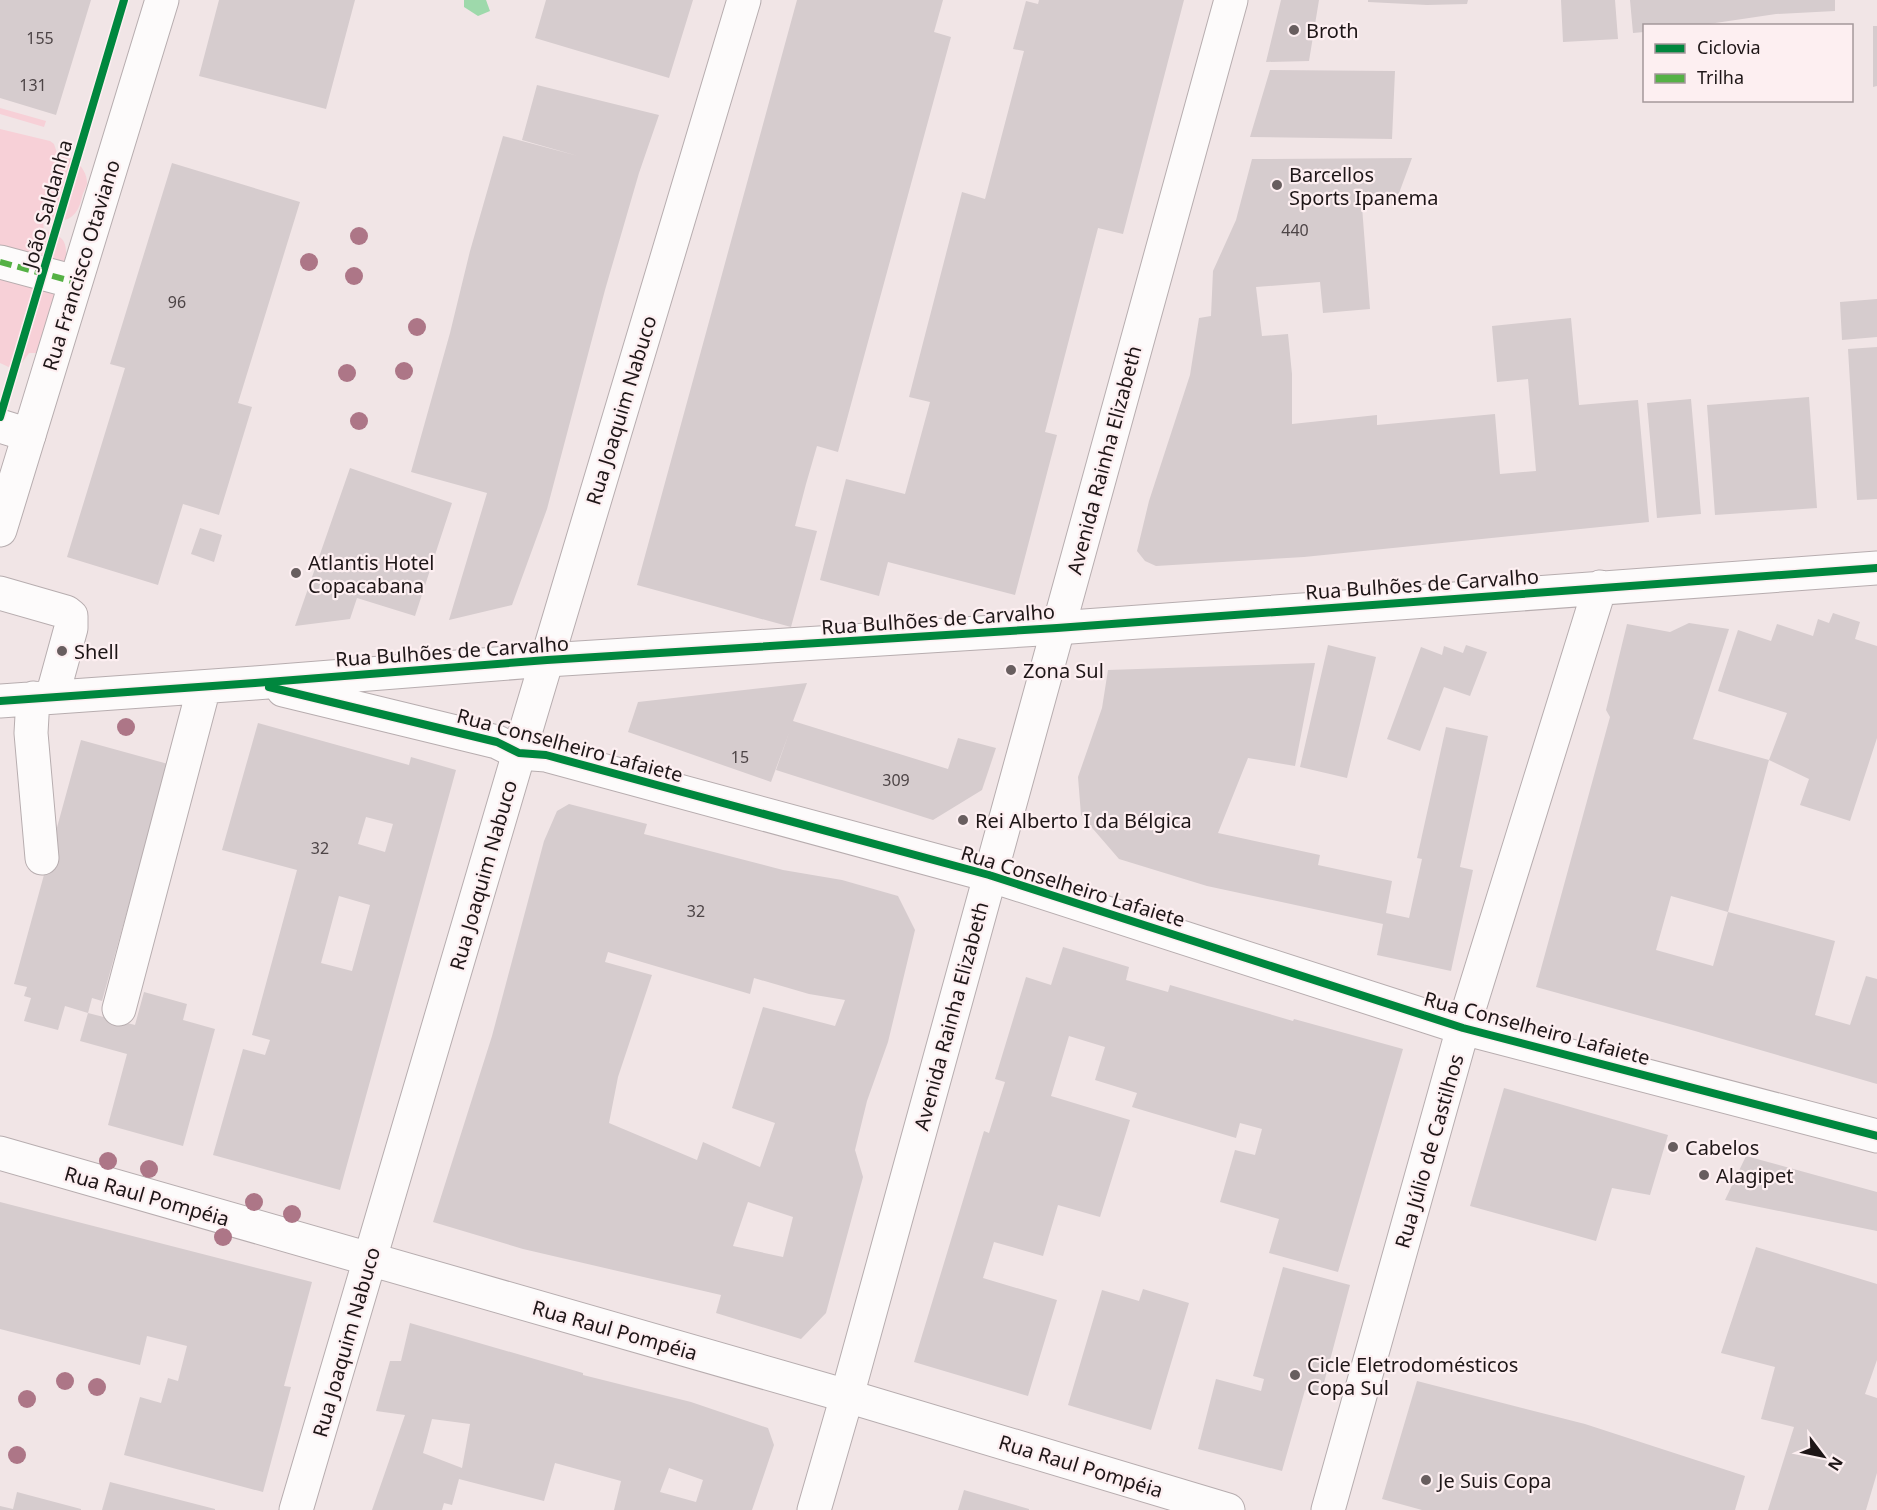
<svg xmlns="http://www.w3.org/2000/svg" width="1877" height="1510" font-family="'Noto Sans',sans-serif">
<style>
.green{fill:#f7d0d7}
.water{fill:#9ed9ab}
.building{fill:#d6ccce;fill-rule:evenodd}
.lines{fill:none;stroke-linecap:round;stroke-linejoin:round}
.minor-casing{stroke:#b7adaf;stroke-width:35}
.major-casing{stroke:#b7adaf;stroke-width:35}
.highway-casing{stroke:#b7adaf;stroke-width:35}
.minor{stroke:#fdfbfb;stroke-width:33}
.major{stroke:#fdfbfb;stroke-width:33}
.highway{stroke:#fdfbfb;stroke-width:33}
.quiet{stroke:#55b145;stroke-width:6;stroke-dasharray:12 6;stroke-linecap:butt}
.cycleway-casing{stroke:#fdeff1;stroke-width:11}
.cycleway{stroke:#00873e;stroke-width:8}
.tree{fill:#ad7687}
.poi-dot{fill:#685e5f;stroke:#fdeff1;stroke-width:2}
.labels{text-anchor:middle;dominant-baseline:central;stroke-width:4.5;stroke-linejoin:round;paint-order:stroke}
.number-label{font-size:16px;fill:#4d4446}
.poi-label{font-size:20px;fill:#1e1617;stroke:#fdeff1;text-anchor:start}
.street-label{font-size:20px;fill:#1e1617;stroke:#fdeff1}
</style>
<rect width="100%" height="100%" fill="#f1e5e6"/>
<path class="green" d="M0 108 46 121 44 127 0 114Z
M0 129 50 141 54 144 57 153C71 154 88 168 87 184 86 188 83 192 82 197 80 206 77 214 68 219 61 222 48 220 40 219L43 222 44 231C59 235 67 238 66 255L43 353H29L21 364 13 369 0 363Z"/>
<path class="water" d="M464 0H486L490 11 478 16 464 7Z"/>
<path class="building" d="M0 0H91L56 115 0 98Z
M219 0H355L326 109 199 76Z
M546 0H693L669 78 535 38Z
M797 0H943L934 32 951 37 838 452 817 446 806 484 795 526 817 531 791 627 637 585Z
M1039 0H1184L1123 234 1098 228 1045 432 1057 435 1015 595 888 562 879 596 820 580 846 479 905 494 930 402 909 397 962 192 985 199 1024 51 1013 49 1026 1 1038 4Z
M1281 0H1319L1309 61 1266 62Z
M1368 0H1468L1467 4 1427 5 1368 2Z
M1561 0H1615L1618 39 1563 42Z
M1630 0H1835V11L1776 14 1695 26H1644V32L1633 33Z
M1873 26H1877V86L1873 87Z
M1270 70 1395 71 1392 139 1250 137Z
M537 85 659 115 639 173 605 290 547 509 512 605 449 620 487 493 411 472 450 333 470 251 503 136 578 156 522 140Z
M1412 158 1395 204 1362 207 1370 309 1323 313 1320 282 1256 287 1262 336 1288 334 1292 374V424L1377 415V425L1495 414 1500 474 1536 471 1528 379 1497 382 1492 326 1571 318 1579 405 1638 400 1649 522 1304 557 1156 566 1145 561 1137 551 1149 501 1190 375 1199 318 1211 316 1213 271 1236 220 1252 159Z
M172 163 300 202 238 403 252 407 219 515 183 504 158 585 67 557 125 368 110 364Z
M1877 299V337L1842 340 1840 302Z
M1877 347V499L1857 500 1848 349Z
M1809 397 1817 508 1715 515 1707 405Z
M1691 399 1701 514 1657 518 1647 403Z
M350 468 452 503 415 616 357 598 350 619 295 626Z
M200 528 222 535 214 562 191 554Z
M1833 613 1860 622 1855 639 1877 646V738L1850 821 1800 805 1809 779 1769 760 1728 912 1671 896 1656 950 1713 966 1728 912 1835 941 1815 1015 1850 1025 1866 976 1877 979V1084L1695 1031 1536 987 1610 717 1606 710 1627 624 1670 632 1689 623 1729 629 1693 739 1769 760 1787 713 1718 691 1738 630 1771 641 1777 624 1813 636 1818 619 1829 623Z
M1328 645 1376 657 1347 778 1300 767Z
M1466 645 1487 652 1470 696 1444 687 1420 751 1387 739 1421 647 1442 655 1444 646 1463 653Z
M1315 663 1295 766 1248 758 1218 833 1320 855 1318 865 1392 881 1386 913 1409 918 1422 859 1417 858 1446 727 1488 736 1460 867 1473 870 1451 971 1377 955 1383 924 1207 886 1119 859 1081 815 1078 777 1102 708 1108 670Z
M807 683 793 721 948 769 958 738 996 748 982 790 933 820 776 770 789 733 771 782 628 732 638 702Z
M258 723 409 765 411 757 456 770 340 1190 213 1155 243 1049 265 1055 270 1040 252 1035 297 870 222 850ZM366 817 393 824 385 852 358 844ZM339 896 370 905 352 971 321 963Z
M81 740 168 764 102 1001 92 998 88 1013 65 1006 58 1030 24 1021 31 998 24 996 27 987 14 984Z
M569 804 647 824 644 834 783 870 842 880 898 896 915 930 888 1042 867 1101 855 1150 863 1177 826 1313 801 1339 716 1313 721 1295 523 1249 433 1222 492 1036 544 841 557 811ZM608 952 750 994 754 978 809 994 845 1000 835 1026 763 1007 732 1108 775 1123 760 1167 703 1142 697 1160 609 1123 618 1077 652 975 605 962ZM748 1202 793 1217 783 1257 733 1246Z
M1063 947 1129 967 1126 980 1168 992 1170 985 1293 1021 1294 1019 1403 1049 1338 1272 1269 1253 1279 1219 1220 1202 1235 1150 1255 1155 1262 1129 1240 1123 1236 1138 1132 1107 1137 1093 1095 1080 1105 1047 1069 1036 1051 1096 1130 1120 1100 1217 1058 1205 1043 1256 994 1242 983 1278 1057 1300 1028 1396 914 1362 984 1131 989 1133 1005 1082 995 1079 1026 977 1051 985Z
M144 992 187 1004 183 1020 215 1029 183 1146 108 1125 127 1054 80 1041 88 1013 135 1025Z
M1504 1088 1668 1135 1650 1195 1612 1188 1596 1241 1470 1206Z
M1746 1156 1877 1192V1231L1725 1200Z
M0 1202 312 1282 284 1386 291 1387 263 1492 124 1455 140 1397 161 1403 168 1378 178 1381 187 1346 147 1336 140 1365 0 1329Z
M1756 1247 1877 1284V1360L1865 1394 1877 1398V1473L1866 1510H1768L1794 1427 1761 1419 1775 1367 1721 1353Z
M1283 1267 1350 1285 1321 1394 1305 1390 1282 1471 1198 1449 1216 1379 1261 1391 1264 1379 1253 1376Z
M1143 1289 1189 1303 1151 1430 1068 1405 1102 1290 1139 1301Z
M410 1323 583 1373V1375L691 1402 768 1428 774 1445 752 1510H614L621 1481 555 1463 544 1501 459 1479 452 1505 444 1503 442 1510H372L405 1415 376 1411 390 1361H401ZM432 1419 470 1424 462 1468 423 1453ZM669 1468 703 1480 696 1502 660 1492Z
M1417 1381 1585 1424 1745 1476 1735 1510H1422L1382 1499Z
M110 1482 215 1509V1510H102Z
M964 1490 1029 1509V1510H958Z
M17 1492 81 1509V1510H0V1506L13 1509Z"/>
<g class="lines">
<defs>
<path id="minor" d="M0 262 75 282
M0 426 29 435
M0 593 66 612 71 616V628L52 697
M283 690 497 742 519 753 546 755 989 875 1463 1028 1877 1136
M33 698 31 733 42 858
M0 701 255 683 547 660 1057 628 1877 568
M119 1009 204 687
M1328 1510 1463 1028 1600 587"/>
<path id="major" d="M0 1153 847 1396 1228 1510
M296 1510 519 753 744 0"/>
<path id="highway" d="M0 530 162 0
M814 1510 847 1396 1231 0"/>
</defs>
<use href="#minor" class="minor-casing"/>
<use href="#major" class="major-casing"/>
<use href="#highway" class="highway-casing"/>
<use href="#minor" class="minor"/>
<use href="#major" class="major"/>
<use href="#highway" class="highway"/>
<path class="quiet" d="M0 262 75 282"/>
<defs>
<path id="cycleway" d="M0 417 124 0
M269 687 497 742 519 753 546 755 989 875 1463 1028 1877 1136
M0 701 255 683 547 660 1057 628 1877 568"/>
</defs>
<use href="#cycleway" class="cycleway-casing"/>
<use href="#cycleway" class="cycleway"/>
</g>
<g class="tree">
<circle cx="359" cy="236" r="9"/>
<circle cx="309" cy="262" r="9"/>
<circle cx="354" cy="276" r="9"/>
<circle cx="417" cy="327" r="9"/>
<circle cx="404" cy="371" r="9"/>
<circle cx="347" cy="373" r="9"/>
<circle cx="359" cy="421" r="9"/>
<circle cx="126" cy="727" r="9"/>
<circle cx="108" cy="1161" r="9"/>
<circle cx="149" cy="1169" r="9"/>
<circle cx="254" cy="1202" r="9"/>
<circle cx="292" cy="1214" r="9"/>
<circle cx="223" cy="1237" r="9"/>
<circle cx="65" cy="1381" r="9"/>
<circle cx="97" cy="1387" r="9"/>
<circle cx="27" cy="1399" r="9"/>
<circle cx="17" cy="1455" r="9"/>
</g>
<g class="poi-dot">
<circle cx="1294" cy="30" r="6"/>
<circle cx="1277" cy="185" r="6"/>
<circle cx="296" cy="573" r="6"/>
<circle cx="62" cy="651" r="6"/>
<circle cx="1011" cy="670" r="6"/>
<circle cx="963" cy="820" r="6"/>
<circle cx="1673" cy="1147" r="6"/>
<circle cx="1704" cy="1175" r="6"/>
<circle cx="1295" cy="1375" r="6"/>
<circle cx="1426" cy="1480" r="6"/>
</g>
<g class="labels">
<g class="number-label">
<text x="40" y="38">155</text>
<text x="33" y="85">131</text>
<text x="1295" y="230">440</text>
<text x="177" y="302">96</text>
<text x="740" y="757">15</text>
<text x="896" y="780">309</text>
<text x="320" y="848">32</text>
<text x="696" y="911">32</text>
</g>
<g class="poi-label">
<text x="1306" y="30">Broth</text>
<text x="1289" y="174">Barcellos<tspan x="1289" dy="23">Sports Ipanema</tspan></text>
<text x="308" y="562">Atlantis Hotel<tspan x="308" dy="23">Copacabana</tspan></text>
<text x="74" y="651">Shell</text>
<text x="1023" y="670">Zona Sul</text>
<text x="975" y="820">Rei Alberto I da Bélgica</text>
<text x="1685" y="1147">Cabelos</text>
<text x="1716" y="1175">Alagipet</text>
<text x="1307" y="1364">Cicle Eletrodomésticos<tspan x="1307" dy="23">Copa Sul</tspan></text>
<text x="1438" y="1480">Je Suis Copa</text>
</g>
<g class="street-label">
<text transform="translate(47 204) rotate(-74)">João Saldanha</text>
<text transform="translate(81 265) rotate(-73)">Rua Francisco Otaviano</text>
<text transform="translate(621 410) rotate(-73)">Rua Joaquim Nabuco</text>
<text transform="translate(1104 460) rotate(-75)">Avenida Rainha Elizabeth</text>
<text transform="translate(1422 584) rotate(-4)">Rua Bulhões de Carvalho</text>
<text transform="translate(938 619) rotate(-4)">Rua Bulhões de Carvalho</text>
<text transform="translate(452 651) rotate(-4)">Rua Bulhões de Carvalho</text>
<text transform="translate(570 745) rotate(15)">Rua Conselheiro Lafaiete</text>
<text transform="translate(483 875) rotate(-74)">Rua Joaquim Nabuco</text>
<text transform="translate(1073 886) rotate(17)">Rua Conselheiro Lafaiete</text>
<text transform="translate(951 1016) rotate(-75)">Avenida Rainha Elizabeth</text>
<text transform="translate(1537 1028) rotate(15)">Rua Conselheiro Lafaiete</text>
<text transform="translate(1429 1151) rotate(-74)">Rua Júlio de Castilhos</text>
<text transform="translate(147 1196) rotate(16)">Rua Raul Pompéia</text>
<text transform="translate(615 1330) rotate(16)">Rua Raul Pompéia</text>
<text transform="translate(346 1342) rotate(-74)">Rua Joaquim Nabuco</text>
<text transform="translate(1081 1466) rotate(17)">Rua Raul Pompéia</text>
</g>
</g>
<rect x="1643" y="24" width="210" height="78" fill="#fdeff1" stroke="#a4989a" stroke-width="1.5"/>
<rect x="1655" y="44" width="30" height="9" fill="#00873e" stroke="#a4989a" stroke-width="1.5"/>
<text x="1697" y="54" font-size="18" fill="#1e1617">Ciclovia</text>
<rect x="1655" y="74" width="30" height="9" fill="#55b145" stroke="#a4989a" stroke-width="1.5"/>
<text x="1697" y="84" font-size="18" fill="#1e1617">Trilha</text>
<g transform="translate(1823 1456) rotate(122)" stroke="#fdeff1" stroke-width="4.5" paint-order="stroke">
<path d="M0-4.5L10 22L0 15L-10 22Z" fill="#1e1617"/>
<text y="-9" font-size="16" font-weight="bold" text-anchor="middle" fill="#1e1617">N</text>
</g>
</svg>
